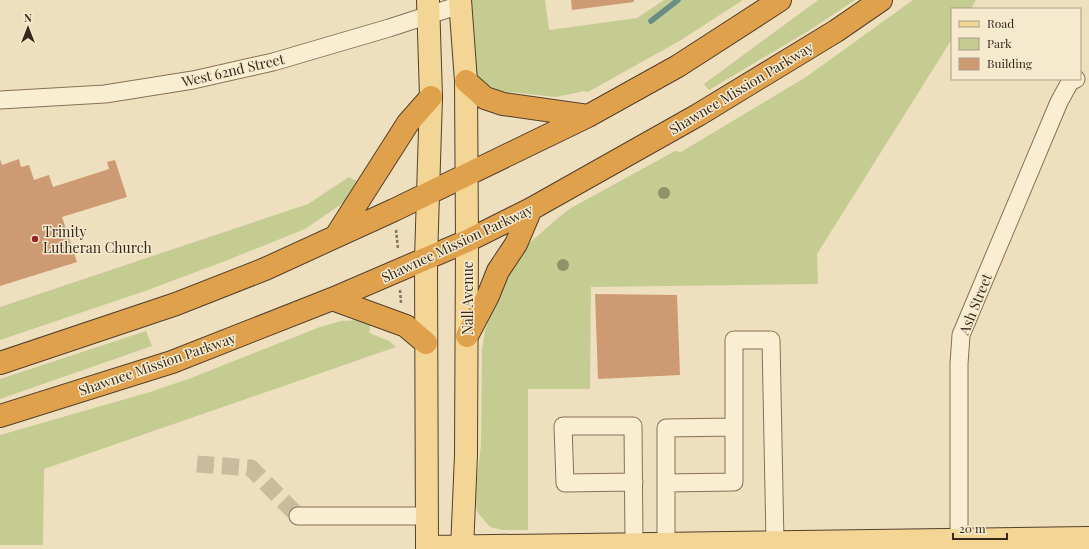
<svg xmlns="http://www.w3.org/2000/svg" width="1089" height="549" font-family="'Playfair Display',serif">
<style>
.green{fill:#c4cc92}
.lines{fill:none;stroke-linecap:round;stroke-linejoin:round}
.stream{stroke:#698d85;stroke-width:5.5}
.building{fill:#cd9a73}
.minor-tunnel{stroke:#c9bb9e;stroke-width:17;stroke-dasharray:17 8;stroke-linecap:butt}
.minor-casing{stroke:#867157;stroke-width:19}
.major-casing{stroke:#543f2b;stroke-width:24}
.highway-casing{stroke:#543f2b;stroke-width:24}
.path{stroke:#867157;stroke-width:2.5;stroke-dasharray:3 2;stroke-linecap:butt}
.minor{stroke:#f9eed1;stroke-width:17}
.major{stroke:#f3d695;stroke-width:22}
.highway{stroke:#e0a14c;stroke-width:22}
.tree{fill:#929268}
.poi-dot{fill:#962726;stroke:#f5eace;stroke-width:1.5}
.labels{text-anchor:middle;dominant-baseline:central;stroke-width:3;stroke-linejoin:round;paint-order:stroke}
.street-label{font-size:14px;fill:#36291c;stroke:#f5eace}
.poi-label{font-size:14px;fill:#36291c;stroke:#f5eace;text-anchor:start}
</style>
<rect width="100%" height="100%" fill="#eee0be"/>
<path class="green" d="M470 0H545L549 30 637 18 664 0H743L681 40 588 92 585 91 556 97 500 91C489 87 482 81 475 71Z
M818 0H855L810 30 709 90 704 84Z
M913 0H976L971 9H952V39L817 254 818 284 591 287 590 389H528V530H503L490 527 477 512 475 494 481 445 482 349 485 331 503 278 525 247 558 218 571 208 675 151 681 152 806 77Z
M349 177 361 183 343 203 305 229 220 263 145 291 0 340V307L308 204Z
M359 320 371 323 369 333 389 341 396 347 44 469 43 545H0V435L150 392 191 378 320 327 341 321Z
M146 331 152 346 0 399V379Z"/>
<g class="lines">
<path class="stream" d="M651 21 678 0"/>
</g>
<path class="building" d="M571 0H634V2L572 10Z
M0 159 2 165 19 159 21 167 29 165 34 180 49 175 53 187 109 169 107 162 115 160 127 197 62 217 77 262 0 286Z
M595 294 677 295 680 375 598 379Z"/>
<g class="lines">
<path class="minor-tunnel" d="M197 464 251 468 298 516"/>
<defs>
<path id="minor" d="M0 100 105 94 193 80 273 62 389 28 460 5
M734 427V340H771L775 542
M634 482 565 483 563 426H633L634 543
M666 483 734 482V427L666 428V542
M298 516H426
M959 549V364L961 335 1059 102 1070 82 1076 79"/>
<path id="major" d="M460 0 466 81 467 241 466 455 462 549
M427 547 1089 538
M427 549 426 259 431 97 428 0"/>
<path id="highway" d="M466 81 485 98 503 104 588 116
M336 236 408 123 431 97
M332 299 406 326 426 343
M467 336 488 296 498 271 516 244 531 209
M0 363 176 304 265 269 394 210 588 116 678 66 780 0
M0 416 172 362 332 299 467 241 531 209 698 115 836 31 881 0"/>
</defs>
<use href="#minor" class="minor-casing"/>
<use href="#major" class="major-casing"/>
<use href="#highway" class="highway-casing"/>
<path class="path" d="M396 230 398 249
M400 290 401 303"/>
<use href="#minor" class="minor"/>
<use href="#major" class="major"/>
<use href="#highway" class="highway"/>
</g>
<g class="tree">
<circle cx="664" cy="193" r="6"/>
<circle cx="563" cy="265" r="6"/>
</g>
<circle class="poi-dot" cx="35" cy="239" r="4"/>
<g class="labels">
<g class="street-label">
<text transform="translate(233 70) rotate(-13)">West 62nd Street</text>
<text transform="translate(741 88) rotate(-31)">Shawnee Mission Parkway</text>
<text transform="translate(457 243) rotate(-25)">Shawnee Mission Parkway</text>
<text transform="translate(467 298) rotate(-90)">Nall Avenue</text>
<text transform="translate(975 304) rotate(-68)">Ash Street</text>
<text transform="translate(157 364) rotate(-19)">Shawnee Mission Parkway</text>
</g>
<g class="poi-label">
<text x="43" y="231">Trinity<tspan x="43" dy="16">Lutheran Church</tspan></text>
</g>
</g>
<rect x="951" y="8" width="130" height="72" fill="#f5eace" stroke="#a99d87"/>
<rect x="959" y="21" width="20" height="6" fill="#f3d695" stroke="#a99d87"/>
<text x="987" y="28" font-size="12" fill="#36291c">Road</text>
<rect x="959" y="38" width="20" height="12" fill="#c4cc92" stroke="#a99d87"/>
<text x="987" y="48" font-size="12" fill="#36291c">Park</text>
<rect x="959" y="58" width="20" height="12" fill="#cd9a73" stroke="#a99d87"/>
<text x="987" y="68" font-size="12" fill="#36291c">Building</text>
<g transform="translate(28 28)" stroke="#f5eace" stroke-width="3" paint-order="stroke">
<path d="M0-3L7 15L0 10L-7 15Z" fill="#36291c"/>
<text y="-6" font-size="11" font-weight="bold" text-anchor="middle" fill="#36291c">N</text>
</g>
<path d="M953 533v6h54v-6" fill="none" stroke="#36291c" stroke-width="2"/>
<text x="959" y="533" font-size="12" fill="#36291c" stroke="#f5eace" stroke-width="3" paint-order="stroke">20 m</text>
</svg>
